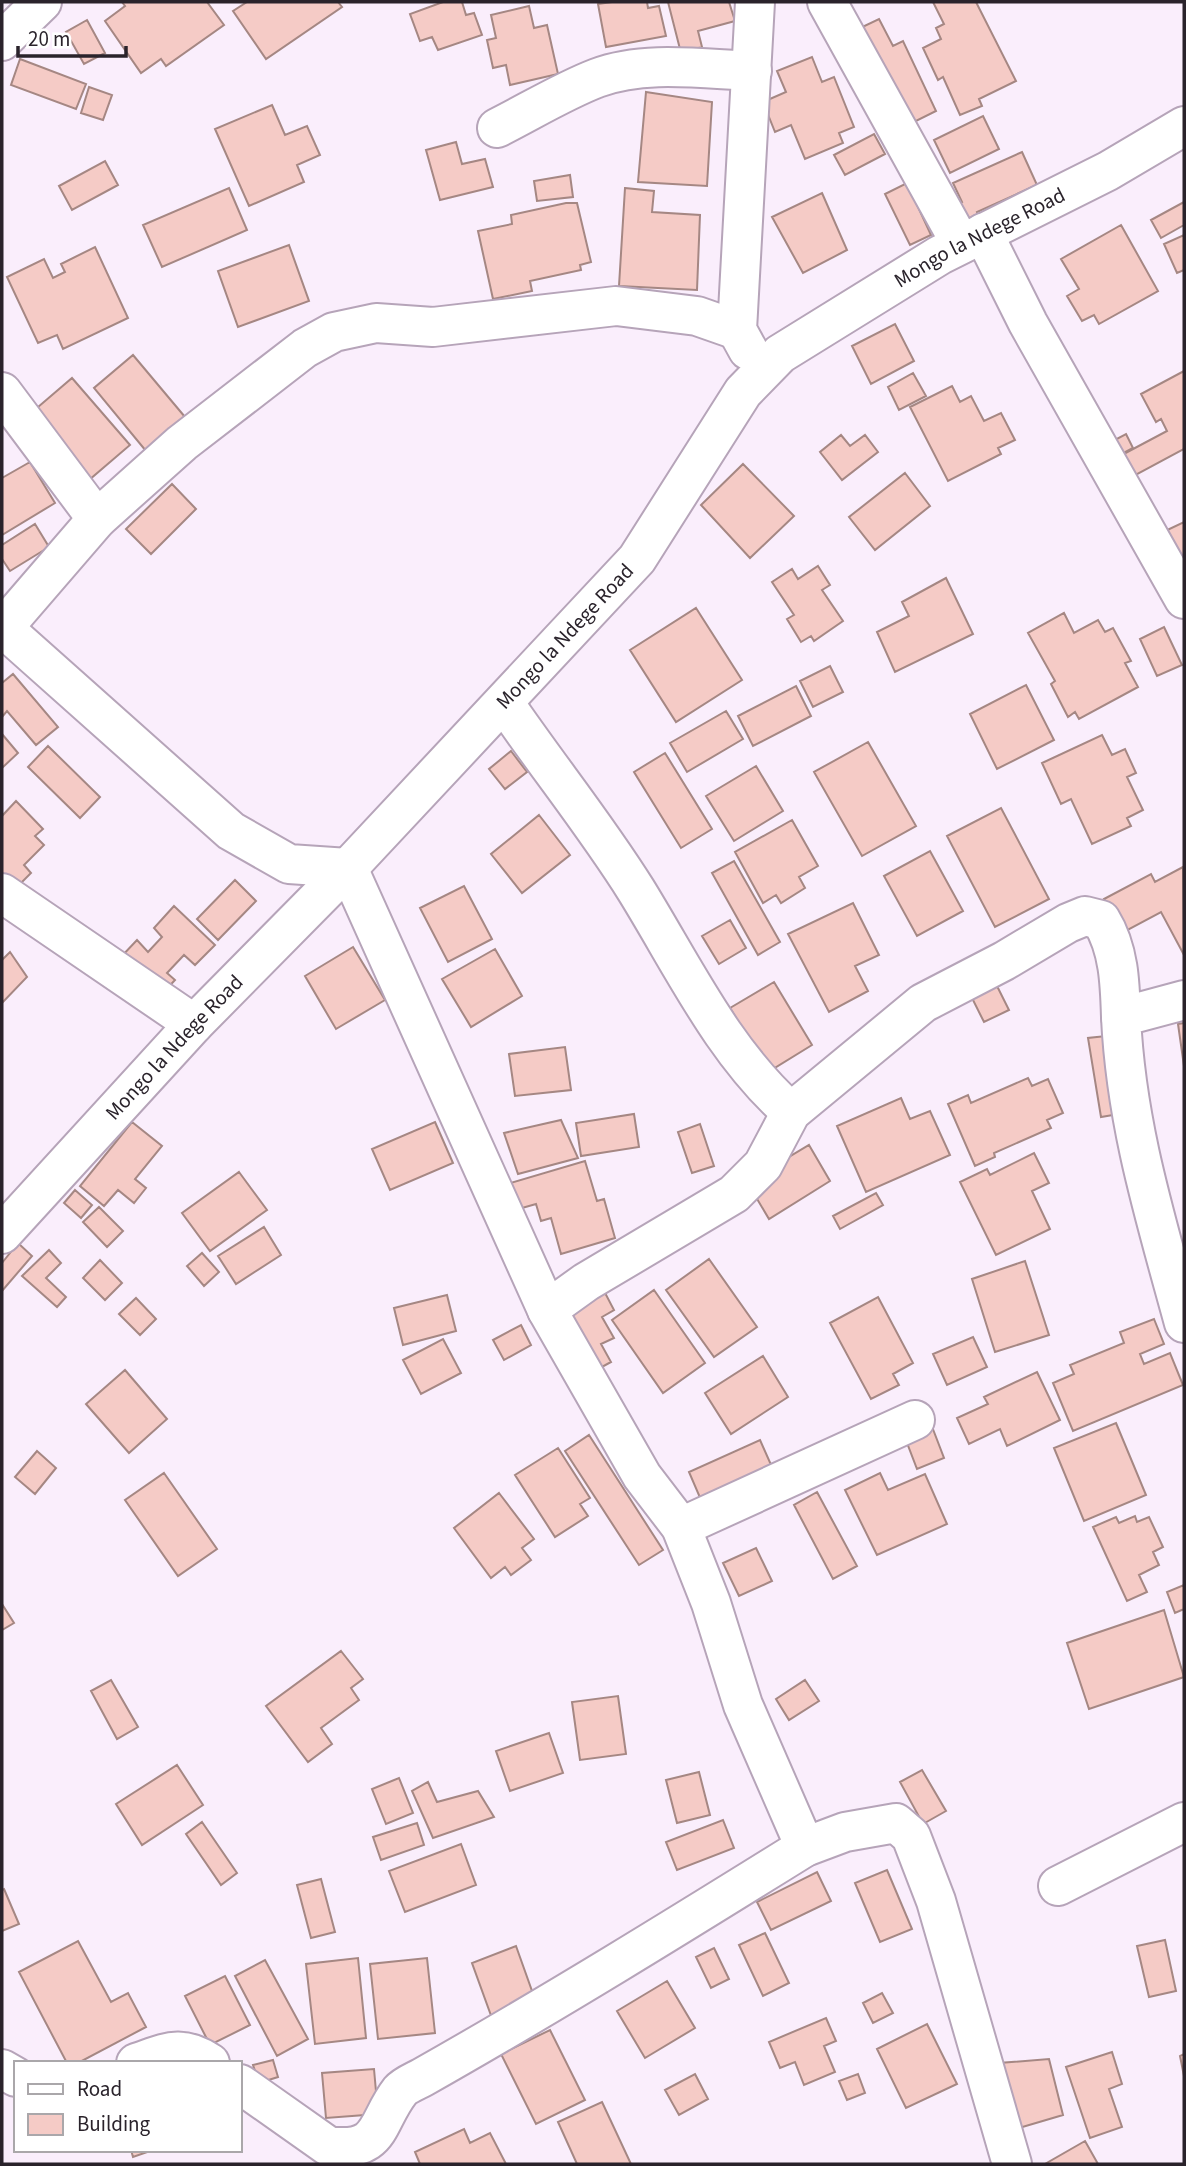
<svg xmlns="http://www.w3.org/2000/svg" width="1186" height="2166" font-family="'Source Sans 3',sans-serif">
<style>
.building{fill:#f5cbc6;stroke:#a58783;stroke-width:2}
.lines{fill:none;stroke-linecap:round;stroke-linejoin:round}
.minor-casing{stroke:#b6a4b9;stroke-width:42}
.minor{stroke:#fff;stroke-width:38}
.labels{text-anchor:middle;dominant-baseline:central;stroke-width:7;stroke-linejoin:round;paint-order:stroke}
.street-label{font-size:21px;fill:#2a232b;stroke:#fff}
</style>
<rect width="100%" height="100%" fill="#faeefc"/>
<path class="building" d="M122 2H207L224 25 166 66 161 59 141 73 105 21 125 6Z
M247 2H338L342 7 266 59 233 11Z
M443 2H462L466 15 474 13 482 35 438 50 432 37 420 41 410 14Z
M612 2H647L648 8 659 6 666 36 606 47 598 4Z
M668 2H729L735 21 698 31 702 47 681 53Z
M933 2H976L1016 81 979 99 982 106 960 115 943 77 938 80 923 48 941 39 936 28 944 24Z
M529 6 534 28 547 25 558 74 510 85 506 65 493 68 487 40 496 38 491 15Z
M879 19 893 46 903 41 936 111 906 126 856 30Z
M87 20 105 53 84 64 66 32Z
M812 57 822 82 834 77 854 127 839 133 843 143 805 159 791 125 775 132 763 102 786 92 777 71Z
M20 59 86 84 76 109 11 85Z
M89 87 112 95 103 120 81 113Z
M646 92 712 102 707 186 638 182Z
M272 105 285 135 307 126 320 155 297 165 304 182 249 206 215 129Z
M983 116 999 149 950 173 934 140Z
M874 134 885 154 845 175 834 155Z
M456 142 462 164 485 159 493 187 440 200 426 150Z
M1022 152 1037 185 977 212 981 221 958 231 947 209 962 202 953 183Z
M105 161 118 185 72 210 59 186Z
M570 175 573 197 537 201 534 181Z
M907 183 931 235 910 245 885 194Z
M229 188 247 230 162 267 143 225Z
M625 188 654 191 652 212 700 215 697 290 619 286Z
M822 193 847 250 803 273 772 217Z
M1184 202V225L1161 238 1151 220Z
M566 203H577L591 262 580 265 581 270 530 281 532 291 493 299 478 231 512 224 511 215Z
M1121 225 1158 291 1099 324 1094 315 1082 321 1067 296 1079 289 1061 259Z
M1184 235V270L1177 273 1164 244Z
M289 245 309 301 238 327 218 271Z
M95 247 128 318 63 349 57 335 38 343 7 277 44 259 53 278 65 272 61 264Z
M895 324 914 361 871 384 852 346Z
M133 355 185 417 146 451 94 388Z
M1184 371V449L1130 478 1118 457 1167 431 1161 419 1156 422 1141 394Z
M913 373 926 396 899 410 888 387Z
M72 378 130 445 89 480 31 413Z
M952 386 960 402 971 396 984 421 1001 413 1015 440 998 448 1001 454 948 481 910 407Z
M1126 434 1133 448 1118 456 1111 442Z
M841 435 850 446 865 435 878 452 842 480 820 452Z
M30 462 55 503 2 535V478Z
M743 464 794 516 750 558 701 505Z
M905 473 930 506 875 550 849 517Z
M172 484 196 509 151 554 126 529Z
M1184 522V567L1161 533Z
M35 524 49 547 10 571 2 559V545Z
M818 566 830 585 822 590 843 621 814 641 811 636 801 642 787 619 794 615 772 582 792 569 798 579Z
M946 578 973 634 895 672 877 632 909 616 902 602Z
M696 608 742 680 676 722 630 650Z
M1064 613 1074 633 1098 620 1105 632 1113 628 1131 661 1125 663 1138 687 1079 719 1075 712 1068 717 1051 684 1055 681 1028 633Z
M1164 627 1182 665 1157 676 1140 639Z
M830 666 843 692 813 707 800 681Z
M13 674 58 727 36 745 7 711 2 717V683Z
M1026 685 1054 740 997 769 970 714Z
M796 686 811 716 753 746 738 716Z
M726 711 743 739 687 772 670 743Z
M2 734 18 753 2 768Z
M1102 735 1112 755 1125 749 1136 773 1127 777 1143 810 1127 818 1131 826 1092 844 1071 799 1061 804 1042 763Z
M868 742 916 826 862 856 814 772Z
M48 746 100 797 80 818 28 767Z
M511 751 527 772 505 789 489 769Z
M665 753 712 829 681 848 634 772Z
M756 766 783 811 734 841 706 796Z
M16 801 43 829 35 836 44 845 24 865 31 873 16 888 2 889V816Z
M1001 808 1049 899 995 927 947 836Z
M539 815 570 855 522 893 491 854Z
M792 820 818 866 799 877 805 888 781 903 776 895 763 903 735 852Z
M930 851 963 911 917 936 884 876Z
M734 861 780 942 758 955 712 873Z
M1183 867 1184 955 1161 912 1122 933 1104 899 1151 874 1155 882Z
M235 880 256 901 218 940 197 919Z
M464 886 492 939 448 962 420 908Z
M853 903 879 955 855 966 868 991 829 1012 788 934Z
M174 906 215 945 195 965 184 955 167 973 175 980 160 996 120 958 137 940 148 952 162 937 154 928Z
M730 920 746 948 719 964 702 936Z
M353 947 385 1000 336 1029 305 976Z
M495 949 522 996 471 1027 442 979Z
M10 952 27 977 2 1003V960Z
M774 982 812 1045 768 1072 730 1008Z
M997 986 1009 1010 984 1022 972 998Z
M1184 1023V1066L1178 1024Z
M1106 1036 1119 1114 1101 1117 1088 1038Z
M565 1047 571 1090 515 1096 509 1054Z
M1028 1078 1032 1086 1048 1079 1063 1113 1047 1120 1051 1128 994 1153 995 1157 975 1166 948 1104 968 1095 971 1103Z
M901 1098 910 1119 930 1111 950 1155 866 1192 837 1126Z
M634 1114 639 1147 581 1156 576 1123Z
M561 1120 578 1158 518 1174 504 1133Z
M132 1122 162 1146 135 1179 146 1188 134 1203 118 1190 104 1206 80 1186Z
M435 1122 453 1163 390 1190 372 1149Z
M700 1124 714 1166 692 1173 678 1132Z
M809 1145 830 1181 769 1219 747 1182Z
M1034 1153 1049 1183 1032 1191 1050 1229 996 1255 960 1182 987 1169 990 1175Z
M585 1161 597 1201 604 1199 615 1238 561 1254 551 1218 541 1221 536 1204 515 1210 507 1184Z
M239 1172 267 1210 210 1251 182 1213Z
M75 1190 92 1205 81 1218 64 1203Z
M876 1193 883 1205 840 1229 833 1216Z
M99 1207 123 1231 107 1247 83 1222Z
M264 1227 281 1255 236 1284 218 1256Z
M18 1243 32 1256 2 1291V1263Z
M49 1250 61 1263 46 1278 66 1297 57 1307 22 1276Z
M202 1253 219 1272 204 1286 187 1266Z
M709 1259 757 1327 714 1357 666 1290Z
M100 1260 122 1283 105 1300 83 1278Z
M1025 1261 1049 1335 995 1352 972 1279Z
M603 1289 614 1310 602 1317 614 1338 601 1344 611 1362 591 1373 558 1314Z
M654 1290 705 1363 663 1393 612 1320Z
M447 1295 456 1331 403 1345 394 1308Z
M878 1297 913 1363 893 1374 899 1385 871 1399 830 1323Z
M136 1298 156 1319 140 1335 119 1314Z
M1154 1319 1164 1344 1140 1354 1144 1364 1170 1353 1183 1385 1073 1431 1053 1383 1074 1374 1070 1365 1124 1343 1120 1332Z
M521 1325 531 1345 504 1360 493 1340Z
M973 1337 987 1367 947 1385 933 1354Z
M443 1339 461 1373 421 1394 403 1360Z
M763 1356 788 1397 731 1434 705 1393Z
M125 1370 167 1419 129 1453 86 1404Z
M1037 1372 1060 1420 1007 1446 1000 1429 969 1444 957 1418 988 1404 984 1397Z
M1116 1423 1146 1495 1084 1521 1054 1448Z
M931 1424 944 1458 917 1469 904 1435Z
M589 1435 663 1550 639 1565 565 1451Z
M760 1440 772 1467 701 1500 689 1472Z
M558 1448 590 1498 580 1504 588 1516 555 1537 515 1475Z
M37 1451 56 1468 35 1494 15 1477Z
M164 1473 217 1549 178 1576 125 1500Z
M880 1473 888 1490 925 1474 947 1524 877 1555 845 1490Z
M817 1492 857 1566 833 1579 794 1505Z
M499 1493 534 1539 522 1548 531 1560 511 1575 505 1567 491 1578 454 1528Z
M1135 1516 1137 1522 1149 1517 1163 1547 1153 1552 1159 1565 1139 1575 1147 1592 1127 1601 1093 1527 1116 1517 1119 1523Z
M756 1548 772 1581 739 1596 723 1563Z
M1184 1585V1609L1175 1613 1167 1592Z
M2 1604 14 1623 2 1630Z
M1164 1610 1184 1677 1089 1709 1067 1643Z
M341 1651 363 1679 351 1688 359 1700 321 1728 332 1744 308 1762 266 1706Z
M111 1680 138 1727 117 1739 91 1691Z
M805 1680 819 1701 789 1720 776 1699Z
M618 1696 626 1754 580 1760 572 1702Z
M549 1733 563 1773 510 1791 496 1751Z
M177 1765 203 1805 142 1845 116 1804Z
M922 1770 946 1811 923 1824 900 1782Z
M699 1772 710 1815 677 1823 666 1780Z
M399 1778 413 1813 386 1824 372 1789Z
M428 1782 437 1802 478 1791 494 1817 433 1838 412 1791Z
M723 1820 734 1848 677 1870 666 1842Z
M202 1822 237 1873 221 1885 186 1834Z
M417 1823 424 1845 381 1860 373 1837Z
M461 1844 476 1885 405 1912 389 1871Z
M887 1870 912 1929 880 1942 855 1883Z
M817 1872 831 1901 771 1930 757 1902Z
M321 1879 335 1932 311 1938 297 1885Z
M4 1889 19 1924 2 1931V1890Z
M765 1933 789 1983 763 1996 739 1945Z
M1165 1940 1176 1991 1149 1997 1137 1946Z
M78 1941 111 2002 128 1993 146 2027 78 2063H67L19 1972Z
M516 1946 537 2005 493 2021 472 1963Z
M714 1948 729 1979 711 1988 696 1957Z
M358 1958 366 2038 315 2044 306 1964Z
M427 1958 435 2033 378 2039 370 1964Z
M265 1960 308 2039 277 2056 235 1976Z
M225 1976 250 2025 210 2045 185 1996Z
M667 1981 695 2028 645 2058 617 2011Z
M882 1993 893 2013 873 2023 863 2003Z
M826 2018 836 2041 824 2046 835 2072 804 2085 795 2062 780 2068 769 2042Z
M927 2024 957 2084 906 2108 877 2049Z
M550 2030 585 2100 536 2124 501 2054Z
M1112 2052 1122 2084 1109 2089 1122 2127 1090 2138 1066 2067Z
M1184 2054V2076L1180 2056Z
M1049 2059 1063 2115 1019 2128 999 2063Z
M273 2060 278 2077 259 2083 253 2065Z
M374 2069 378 2114 326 2118 322 2073Z
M695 2074 708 2099 679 2115 665 2090Z
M858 2074 865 2093 847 2100 839 2081Z
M602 2102 631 2164H577L558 2122Z
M464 2129 470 2143 490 2133 506 2164H420L415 2152Z
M1085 2141 1098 2164H1045Z
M131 2150H153L133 2157Z"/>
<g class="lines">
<defs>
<g id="minor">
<path d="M827 2 961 244"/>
<path d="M2 41 42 2"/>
<path d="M497 128C529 112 563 91 597 78 644 60 703 69 752 71"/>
<path d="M983 233 1028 323 1184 599"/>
<path d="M748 350 737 330 755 2"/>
<path d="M2 392 97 519"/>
<path d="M2 627 231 831 289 864 348 868 547 1310 642 1476 681 1527 711 1603 743 1705 805 1847"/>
<path d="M3 628 97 519 182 443 305 348 334 332 376 323 433 327 616 306 697 316 737 330"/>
<path d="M505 704C548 767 596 826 636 890 683 966 723 1052 791 1112"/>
<path d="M2 893 194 1024"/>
<path d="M1184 1000 1121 1017C1126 1125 1156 1220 1184 1323"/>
<path id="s1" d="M2 1234 194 1024 348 868 637 559 743 392 780 354 940 255 1108 171 1184 126"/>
<path d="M547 1310 586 1282 734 1194 763 1165 791 1112 923 1003 1004 961 1068 923 1085 916 1101 920C1119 949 1120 983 1121 1017"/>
<path d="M681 1527 915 1420"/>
<path d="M1058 1886 1184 1822"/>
<path d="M136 2063C166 2053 181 2043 210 2063"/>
<path d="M2 2069 16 2077"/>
<path d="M240 2084 328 2146C383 2153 375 2123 400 2091 405 2085 416 2081 423 2077 552 2004 678 1926 805 1847L845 1832 896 1823 911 1836 936 1901 1012 2164"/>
</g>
</defs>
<use href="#minor" class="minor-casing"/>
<use href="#minor" class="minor"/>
</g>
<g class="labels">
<g class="street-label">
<text stroke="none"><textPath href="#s1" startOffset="1409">Mongo la Ndege Road</textPath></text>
<text stroke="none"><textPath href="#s1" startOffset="821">Mongo la Ndege Road</textPath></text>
<text stroke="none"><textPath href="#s1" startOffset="254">Mongo la Ndege Road</textPath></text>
</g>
</g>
<rect width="1186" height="2166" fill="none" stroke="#2a232b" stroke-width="7"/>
<rect x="14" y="2061" width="228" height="91" fill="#ffffff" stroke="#aaa7aa" stroke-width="2"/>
<rect x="28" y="2084" width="35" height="10" fill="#ffffff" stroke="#aaa7aa" stroke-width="2"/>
<text x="77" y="2096" font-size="21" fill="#2a232b">Road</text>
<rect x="28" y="2114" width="35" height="21" fill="#f5cbc6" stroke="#aaa7aa" stroke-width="2"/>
<text x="77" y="2131" font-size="21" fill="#2a232b">Building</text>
<path d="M18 46v10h108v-10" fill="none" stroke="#2a232b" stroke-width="3.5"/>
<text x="28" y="46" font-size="21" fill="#2a232b" stroke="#ffffff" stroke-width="5" paint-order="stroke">20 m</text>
</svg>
